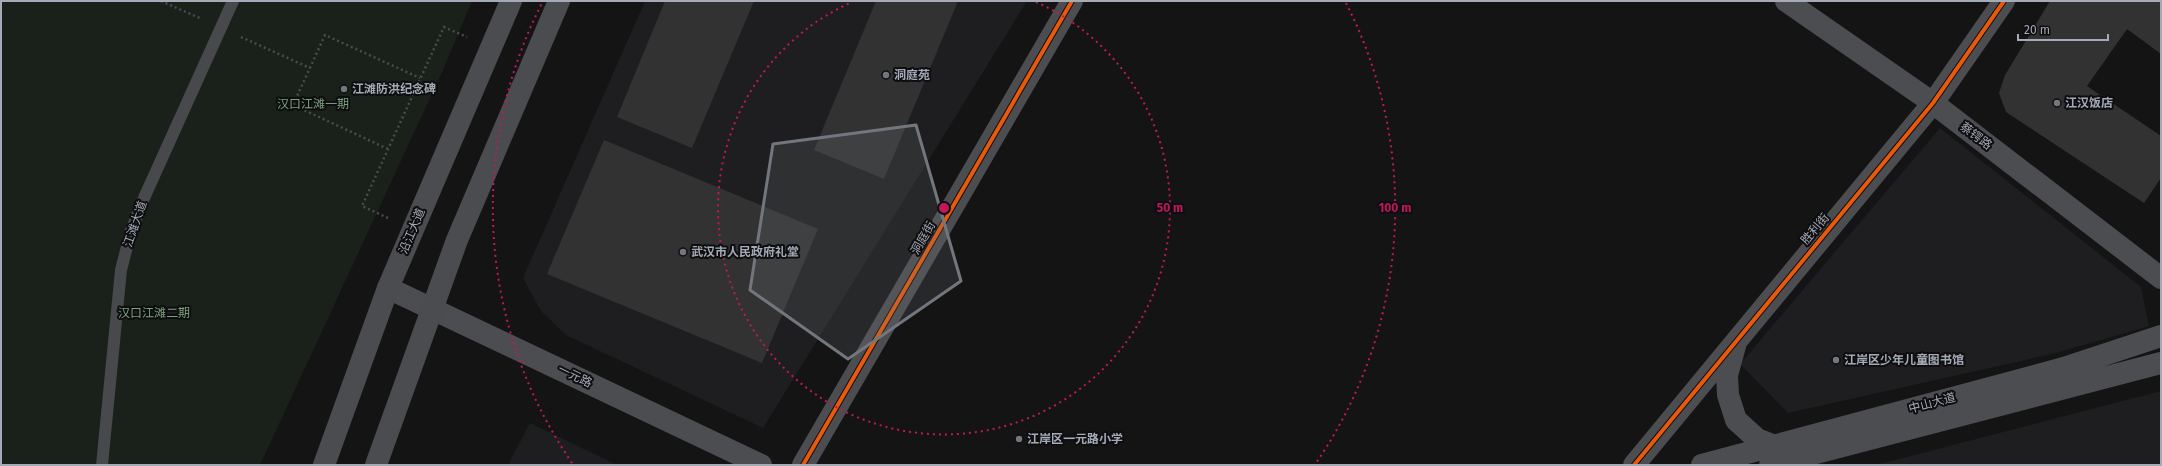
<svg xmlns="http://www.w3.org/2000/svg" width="2162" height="466" font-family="'Fira Sans','Noto Sans SC',sans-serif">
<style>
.built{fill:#1e1e20}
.green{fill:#1a211b}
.building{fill:#323233}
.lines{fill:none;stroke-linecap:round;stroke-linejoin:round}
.path{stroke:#4a4b4f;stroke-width:2.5;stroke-dasharray:2 3;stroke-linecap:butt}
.lane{stroke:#48494d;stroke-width:12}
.secondary{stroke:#4c4d51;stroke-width:22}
.primary{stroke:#4a4c4f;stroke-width:22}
.cycleway-casing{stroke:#0e0e10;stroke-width:6}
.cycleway{stroke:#e8590c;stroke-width:4}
.marked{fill:#72767d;fill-opacity:0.2;stroke:#72767d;stroke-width:3;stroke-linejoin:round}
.ring{fill:none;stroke:#c2185b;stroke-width:2;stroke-dasharray:2 4}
.poi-dot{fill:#72767d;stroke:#0e0e10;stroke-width:1.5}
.labels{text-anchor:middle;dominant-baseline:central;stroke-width:4;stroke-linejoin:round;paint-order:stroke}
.poi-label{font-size:12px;font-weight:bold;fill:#a4aab6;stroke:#0e0e10;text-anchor:start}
.park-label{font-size:12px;fill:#7ba17d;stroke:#0e0e10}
.street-label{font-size:12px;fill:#a4aab6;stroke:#0e0e10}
.centre{fill:#c2185b;stroke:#0e0e10;stroke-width:2}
.ring-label{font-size:12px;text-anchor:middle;font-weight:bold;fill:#c2185b;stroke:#0e0e10;stroke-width:4;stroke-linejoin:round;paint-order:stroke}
</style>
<rect width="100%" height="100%" fill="#141414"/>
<path class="built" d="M645 1H1027L763 428 566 335 541 311 523 278Z
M1940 128 2141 287 2149 326 2056 353 1788 413 1740 364Z
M2161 391V465H1876Z
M530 423 617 465H508Z"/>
<path class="green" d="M1 1H472L443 70 260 465H1Z"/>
<path class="building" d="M665 1H754L692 148 617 117Z
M876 1H958L884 179 814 150Z
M2050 1H2161V54L2127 29 2087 86 2161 136V178L2144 203 2006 112 1999 93 2005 75Z
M604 140 818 229 762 363 547 274Z"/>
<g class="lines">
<path class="path" d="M161 1 202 19
M241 37 310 68
M388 149 293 105 325 35 420 78
M388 218 362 206 444 27 467 37"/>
<path class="lane" d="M102 465 121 270 131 231 144 198 233 1"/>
<path class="secondary" d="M1786 1 1933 103 2161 278
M388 288 761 465
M1735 346 1727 375 1728 395 1736 420 1757 439 1780 448
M803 465 1072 1
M1634 465 1933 103 2004 1
M1702 465 2064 368 2161 336
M1770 465 2161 363"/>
<path class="primary" d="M324 465 388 288 511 1
M376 465 457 240 559 1"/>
<defs>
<path id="cycleway" d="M803 465 1072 1
M1634 465 1933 103 2004 1"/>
</defs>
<use href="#cycleway" class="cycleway-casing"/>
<use href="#cycleway" class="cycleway"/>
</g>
<path class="marked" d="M916 125 961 281 848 359 750 290 773 144Z"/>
<g class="ring">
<path d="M1036 2A226 226 0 1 1 852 2"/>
<path d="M572 463A451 451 0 0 1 542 3M1346 3A451 451 0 0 1 1316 463"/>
</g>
<g class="poi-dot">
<circle cx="886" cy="75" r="4"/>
<circle cx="344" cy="89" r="4"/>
<circle cx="2057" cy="103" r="4"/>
<circle cx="683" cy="252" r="4"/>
<circle cx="1836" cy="360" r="4"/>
<circle cx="1019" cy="439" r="4"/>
</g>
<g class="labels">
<g class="poi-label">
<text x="894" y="75">洞庭苑</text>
<text x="352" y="89">江滩防洪纪念碑</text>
<text x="2065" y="103">江汉饭店</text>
<text x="691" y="252">武汉市人民政府礼堂</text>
<text x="1844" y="360">江岸区少年儿童图书馆</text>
<text x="1027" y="439">江岸区一元路小学</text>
</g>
<g class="park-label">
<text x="313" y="104">汉口江滩一期</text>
<text x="154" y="313">汉口江滩二期</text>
</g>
<g class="street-label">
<text transform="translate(1976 136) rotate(37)">蔡锷路</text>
<text transform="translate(135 224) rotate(-71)">江滩大道</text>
<text transform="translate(1815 229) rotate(-50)">胜利街</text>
<text transform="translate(412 231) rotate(-67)">沿江大道</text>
<text transform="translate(923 238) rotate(-60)">洞庭街</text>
<text transform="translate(575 376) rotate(26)">一元路</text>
<text transform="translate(1932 403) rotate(-15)">中山大道</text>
</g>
</g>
<circle cx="944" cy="208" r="6" class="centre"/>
<g class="ring-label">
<text x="1170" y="212">50 m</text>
<text x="1395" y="212">100 m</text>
</g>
<rect width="2162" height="466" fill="none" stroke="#a4aab6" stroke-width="4"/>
<path d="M2018 34v6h90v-6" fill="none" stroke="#a4aab6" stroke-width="2"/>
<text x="2024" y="34" font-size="12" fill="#a4aab6" stroke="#0e0e10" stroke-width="3" paint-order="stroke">20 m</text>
</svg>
